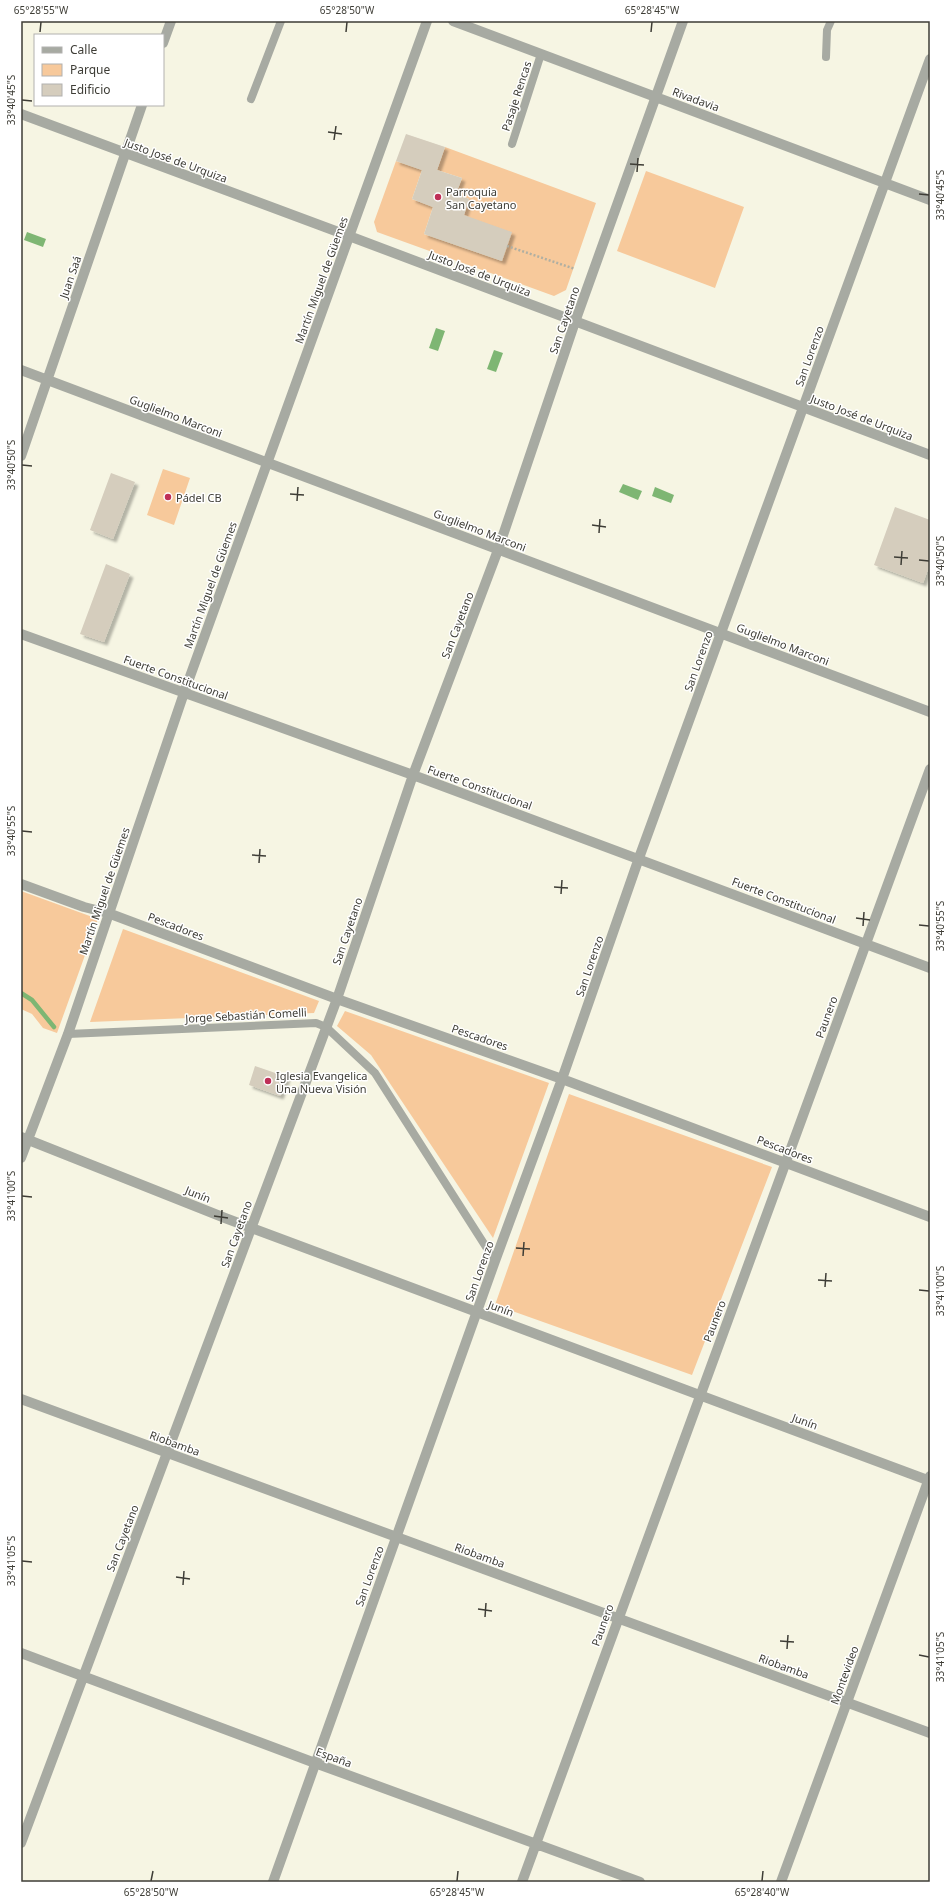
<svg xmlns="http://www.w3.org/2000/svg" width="951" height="1903" font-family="'Noto Sans',sans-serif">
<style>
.green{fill:#f7c99b}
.water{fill:#7eb673}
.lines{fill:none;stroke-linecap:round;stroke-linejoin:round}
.stream{stroke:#7eb673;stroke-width:4.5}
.building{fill:#d5cdbd;filter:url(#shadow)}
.path{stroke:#b0afa2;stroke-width:2.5;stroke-dasharray:2 2;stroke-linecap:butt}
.lane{stroke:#a7aaa2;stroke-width:8}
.street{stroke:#a7aaa2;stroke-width:10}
.ticks{fill:none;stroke:#3e3d36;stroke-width:1.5}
.poi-dot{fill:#bf2f57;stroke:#fff;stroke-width:1.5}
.labels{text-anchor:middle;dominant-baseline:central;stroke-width:3;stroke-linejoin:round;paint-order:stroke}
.street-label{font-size:11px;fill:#3e3d36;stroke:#fff}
.poi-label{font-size:11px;fill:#3e3d36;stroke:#fff;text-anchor:start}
.neatline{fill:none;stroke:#3e3d36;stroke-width:1.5}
.ticks-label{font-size:10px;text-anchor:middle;fill:#3e3d36}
</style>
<defs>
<filter id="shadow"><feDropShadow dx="3.5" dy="3.5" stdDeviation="1" flood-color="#0004"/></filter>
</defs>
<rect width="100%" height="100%" fill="#f6f5e3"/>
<path class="green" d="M445 147 596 203 566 290 554 296 377 232 374 222 396 161 422 170 412 199 433 207 424 234 502 261 464 215 469 199 456 194 462 178 437 170Z
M646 171 744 207 715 288 617 251Z
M163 469 190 478 174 525 147 515Z
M21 891 98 919 57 1033 43 1028 32 1014 21 1009Z
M123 929 319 1001 314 1013 90 1022Z
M345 1011 549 1083 493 1238 371 1055 337 1026Z
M569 1094 772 1167 692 1375 495 1305Z"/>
<path class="water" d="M27 232 46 239 43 247 24 240Z
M436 328 445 331 438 351 429 348Z
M494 350 503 353 496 372 487 369Z
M623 484 642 491 638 500 619 492Z
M655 487 674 495 671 503 652 496Z"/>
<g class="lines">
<path class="stream" d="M21 993 32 1000 54 1027"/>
</g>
<path class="building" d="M406 134 445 147 437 170 462 178 456 194 469 199 464 215 512 232 502 261 424 234 433 207 412 199 422 170 396 161Z
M111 473 135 482 113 539 90 530Z
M895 507 930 520V564L923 583 874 565Z
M106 564 130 574 104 642 80 634Z
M255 1066 287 1077 280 1096 249 1085Z"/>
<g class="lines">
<path class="path" d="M507 246 575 269"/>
<path class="lane" d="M826 57 827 30 831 21
M251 99 281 21
M512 144 541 54
M68 1034 316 1023 326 1027 375 1073 495 1261"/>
<path class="street" d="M453 21 930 200
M163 43 171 21
M21 114 349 236 930 455
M21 370 930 712
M21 456 142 105
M21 634 413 775 930 968
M21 884 84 907 108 913 337 999 562 1079 930 1217
M21 1137 225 1218 930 1481
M21 1158 68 1034 184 693 427 21
M21 1399 930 1733
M21 1653 315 1763 640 1882
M21 1843 337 999 413 775 498 550 575 322 683 21
M273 1882 495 1261 562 1079 639 858 930 59
M522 1882 930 769
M781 1882 930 1476"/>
</g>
<path class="ticks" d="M40 32 41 22M346 32 347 22M651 32 652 22M22 100 32 101M328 132 342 134M334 140 336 126M630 164 644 165M637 172 638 158M919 194 929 195M22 465 32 466M290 494 304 495M297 501 298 487M592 525 606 527M599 533 600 519M894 557 908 558M919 560 929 561M901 565 902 551M22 831 32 832M252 855 266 856M259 863 260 849M554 887 568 888M561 894 562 880M856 918 870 920M919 925 929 926M863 926 864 912M22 1196 32 1197M214 1216 228 1218M221 1224 222 1210M516 1248 530 1249M523 1256 524 1242M818 1280 832 1281M825 1287 826 1273M919 1290 929 1291M22 1561 32 1562M176 1577 190 1579M183 1585 184 1571M478 1609 492 1611M485 1617 486 1603M780 1641 794 1642M787 1649 788 1635M919 1655 929 1657M151 1881 153 1871M457 1881 458 1871M762 1881 763 1871"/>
<g class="poi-dot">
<circle cx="438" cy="197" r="4"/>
<circle cx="168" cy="497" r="4"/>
<circle cx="268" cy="1081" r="4"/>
</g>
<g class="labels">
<g class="street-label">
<text transform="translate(516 96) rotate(-72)">Pasaje Rencas</text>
<text transform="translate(696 99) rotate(20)">Rivadavia</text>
<text transform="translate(176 160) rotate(20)">Justo José de Urquiza</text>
<text transform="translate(480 273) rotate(21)">Justo José de Urquiza</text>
<text transform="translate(70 277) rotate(-71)">Juan Saá</text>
<text transform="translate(321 280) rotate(-70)">Martín Miguel de Güemes</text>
<text transform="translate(564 320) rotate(-71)">San Cayetano</text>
<text transform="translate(809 356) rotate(-70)">San Lorenzo</text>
<text transform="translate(176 416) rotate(21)">Guglielmo Marconi</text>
<text transform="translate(862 417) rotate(21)">Justo José de Urquiza</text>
<text transform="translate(480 530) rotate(21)">Guglielmo Marconi</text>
<text transform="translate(210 585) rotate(-70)">Martín Miguel de Güemes</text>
<text transform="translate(457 625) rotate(-69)">San Cayetano</text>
<text transform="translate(783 644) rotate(21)">Guglielmo Marconi</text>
<text transform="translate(698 661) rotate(-70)">San Lorenzo</text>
<text transform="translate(176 677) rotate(20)">Fuerte Constitucional</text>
<text transform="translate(480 787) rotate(20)">Fuerte Constitucional</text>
<text transform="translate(104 891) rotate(-71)">Martín Miguel de Güemes</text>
<text transform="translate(784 900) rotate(21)">Fuerte Constitucional</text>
<text transform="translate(176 926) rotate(21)">Pescadores</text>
<text transform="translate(347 931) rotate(-71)">San Cayetano</text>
<text transform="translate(589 966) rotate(-71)">San Lorenzo</text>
<text transform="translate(246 1015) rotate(-3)">Jorge Sebastián Comelli</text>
<text transform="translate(826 1017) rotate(-70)">Paunero</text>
<text transform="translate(480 1037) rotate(19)">Pescadores</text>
<text transform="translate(785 1149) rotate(21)">Pescadores</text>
<text transform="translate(198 1194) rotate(22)">Junín</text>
<text transform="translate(236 1234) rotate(-70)">San Cayetano</text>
<text transform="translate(479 1271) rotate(-70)">San Lorenzo</text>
<text transform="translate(501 1308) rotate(20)">Junín</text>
<text transform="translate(714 1321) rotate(-69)">Paunero</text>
<text transform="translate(805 1421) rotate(20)">Junín</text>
<text transform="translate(175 1443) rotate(20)">Riobamba</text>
<text transform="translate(122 1538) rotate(-69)">San Cayetano</text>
<text transform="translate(480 1555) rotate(20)">Riobamba</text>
<text transform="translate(369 1576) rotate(-70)">San Lorenzo</text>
<text transform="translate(602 1625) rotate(-70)">Paunero</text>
<text transform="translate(784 1666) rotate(20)">Riobamba</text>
<text transform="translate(844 1675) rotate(-70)">Montevideo</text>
<text transform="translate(334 1757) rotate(20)">España</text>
</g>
<g class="poi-label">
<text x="446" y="191">Parroquia<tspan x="446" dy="13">San Cayetano</tspan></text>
<text x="176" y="497">Pádel CB</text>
<text x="276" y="1075">Iglesia Evangelica<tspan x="276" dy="13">Una Nueva Visión</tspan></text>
</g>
</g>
<rect width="951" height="1903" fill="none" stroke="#ffffff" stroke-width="44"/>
<rect x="34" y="34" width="130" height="72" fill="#ffffff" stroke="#b2b1af"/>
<rect x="42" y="47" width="20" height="6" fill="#a7aaa2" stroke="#b2b1af"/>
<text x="70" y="54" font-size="12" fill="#3e3d36">Calle</text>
<rect x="42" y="64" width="20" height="12" fill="#f7c99b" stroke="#b2b1af"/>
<text x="70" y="74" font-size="12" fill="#3e3d36">Parque</text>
<rect x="42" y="84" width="20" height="12" fill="#d5cdbd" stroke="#b2b1af"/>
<text x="70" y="94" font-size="12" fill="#3e3d36">Edificio</text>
<rect x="22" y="22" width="907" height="1859" class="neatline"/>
<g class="ticks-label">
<text x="41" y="14">65°28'55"W</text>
<text x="347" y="14">65°28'50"W</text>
<text x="652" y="14">65°28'45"W</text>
<text transform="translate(11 100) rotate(-90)" y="4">33°40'45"S</text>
<text transform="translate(940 195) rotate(-90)" y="4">33°40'45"S</text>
<text transform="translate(11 465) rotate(-90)" y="4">33°40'50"S</text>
<text transform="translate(940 561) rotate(-90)" y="4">33°40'50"S</text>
<text transform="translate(11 831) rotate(-90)" y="4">33°40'55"S</text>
<text transform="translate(940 926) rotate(-90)" y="4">33°40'55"S</text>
<text transform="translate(11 1196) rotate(-90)" y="4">33°41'00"S</text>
<text transform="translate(940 1291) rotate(-90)" y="4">33°41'00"S</text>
<text transform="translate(11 1561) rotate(-90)" y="4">33°41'05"S</text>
<text transform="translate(940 1657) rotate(-90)" y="4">33°41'05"S</text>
<text x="151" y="1896">65°28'50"W</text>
<text x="457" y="1896">65°28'45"W</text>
<text x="762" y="1896">65°28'40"W</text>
</g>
</svg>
